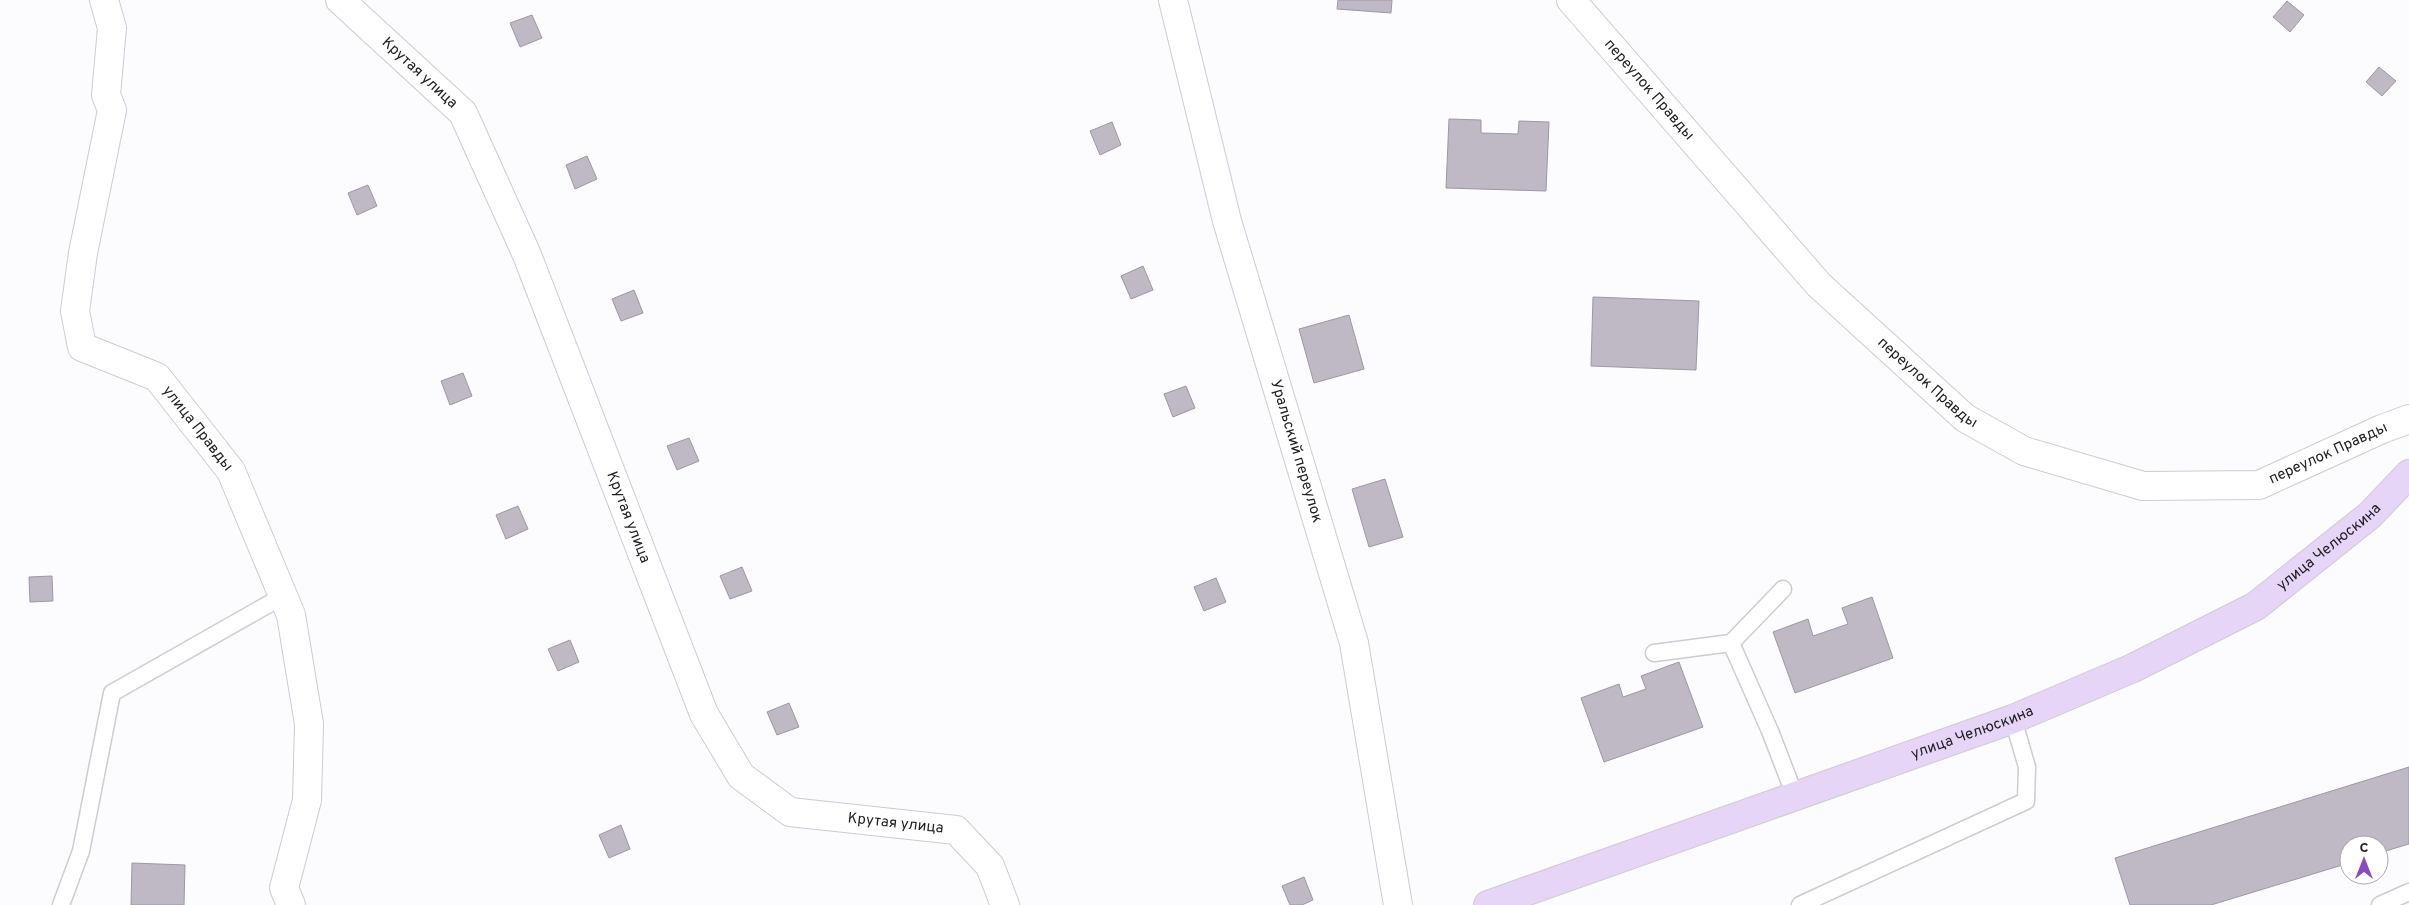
<svg xmlns="http://www.w3.org/2000/svg" width="2409" height="905" font-family="Overpass,sans-serif">
<style>
.building{fill:#beb9c4;stroke:#9d98a4}
.lines{fill:none;stroke-linecap:round;stroke-linejoin:round}
.lane-casing{stroke:#cfcad6;stroke-width:19}
.street-casing{stroke:#cfcad6;stroke-width:30}
.secondary-casing{stroke:#cfcad6;stroke-width:30}
.lane{stroke:#fff;stroke-width:16}
.street{stroke:#fff;stroke-width:28}
.secondary{stroke:#e7d5f7;stroke-width:28}
.labels{text-anchor:middle;dominant-baseline:central;stroke-width:5;stroke-linejoin:round;paint-order:stroke}
.street-label{font-size:15px;fill:#222025;stroke:#fff}
</style>
<rect width="100%" height="100%" fill="#fcfbfd"/>
<path class="building" d="M1338 0H1392L1391 13 1337 9Z
M2287 1 2304 15 2290 32 2273 17Z
M532 15 542 38 520 47 510 23Z
M2379 67 2396 81 2382 96 2366 82Z
M1449 119 1481 120V133L1518 134 1519 121 1549 122 1546 191 1446 188Z
M1112 122 1121 145 1100 155 1090 131Z
M587 156 597 179 575 189 566 165Z
M368 185 377 206 357 215 348 193Z
M1143 266 1153 290 1131 299 1121 276Z
M634 290 643 313 621 321 612 299Z
M1593 297 1699 301 1696 370 1591 366Z
M1349 315 1364 369 1314 383 1299 329Z
M463 373 472 396 450 405 441 381Z
M1186 386 1195 408 1173 417 1164 394Z
M689 438 699 461 677 470 667 446Z
M1385 479 1403 537 1369 547 1352 489Z
M518 506 528 529 506 539 496 515Z
M742 567 752 591 730 599 720 576Z
M52 576 53 601 30 602 29 577Z
M1216 578 1226 602 1204 611 1194 587Z
M1872 597 1893 658 1795 693 1773 632 1808 619 1813 636 1848 624 1842 608Z
M570 640 579 662 558 671 548 649Z
M1679 662 1703 727 1604 762 1581 698 1619 684 1623 697 1646 689 1641 676Z
M789 703 799 727 777 735 767 712Z
M2409 767V844L2379 853V845H2349V863L2211 905H2130L2115 858Z
M621 825 630 849 609 858 599 835Z
M132 863 185 865 184 905H131Z
M1304 877 1313 900 1302 905H1290L1282 886Z"/>
<g class="lines">
<defs>
<path id="lane" d="M1731 643 1770 731 1795 796
M1654 653 1731 643 1783 589
M61 905 81 851 112 693 283 596
M1800 905 2026 801 2027 767 2013 719
M2380 905 2409 892"/>
<g id="street">
<path id="s1" d="M104 0 112 28 106 95 112 110 83 253 75 311 82 347 157 377 231 471 291 615 309 724 307 800 284 888 291 905"/>
<path id="s2" d="M340 0 463 113 527 255 704 714 741 776 790 812 956 830 990 866 1005 905"/>
<path id="s3" d="M1173 0 1227 221 1354 643 1398 905"/>
<path id="s4" d="M1571 0 1819 285 1965 418 2024 451 2143 486 2259 485 2382 429 2409 419"/>
</g>
<g id="secondary">
<path id="s5" d="M1488 905 2013 719 2133 668 2256 606 2370 515 2409 474"/>
</g>
</defs>
<use href="#lane" class="lane-casing"/>
<use href="#street" class="street-casing"/>
<use href="#secondary" class="secondary-casing"/>
<use href="#lane" class="lane"/>
<use href="#street" class="street"/>
<use href="#secondary" class="secondary"/>
</g>
<g class="labels">
<g class="street-label">
<text stroke="none"><textPath href="#s2" startOffset="108">Крутая улица</textPath></text>
<text stroke="none"><textPath href="#s4" startOffset="119">переулок Правды</textPath></text>
<text stroke="none"><textPath href="#s4" startOffset="524">переулок Правды</textPath></text>
<text stroke="none"><textPath href="#s1" startOffset="500">улица Правды</textPath></text>
<text stroke="none"><textPath href="#s3" startOffset="468">Уральский переулок</textPath></text>
<text stroke="none"><textPath href="#s4" startOffset="959">переулок Правды</textPath></text>
<text stroke="none"><textPath href="#s2" startOffset="604">Крутая улица</textPath></text>
<text stroke="none"><textPath href="#s5" startOffset="919">улица Челюскина</textPath></text>
<text stroke="none"><textPath href="#s5" startOffset="514">улица Челюскина</textPath></text>
<text stroke="none"><textPath href="#s2" startOffset="1054">Крутая улица</textPath></text>
</g>
</g>
<g transform="translate(2364 860)"><circle r="24" fill="#ffffff" stroke="#a7a6a8"/>
<path d="M0-4L9 19L0 12L-9 19Z" fill="#8b4abf"/>
<text y="-8" font-size="14" font-weight="bold" text-anchor="middle" fill="#222025">С</text>
</g>
</svg>
